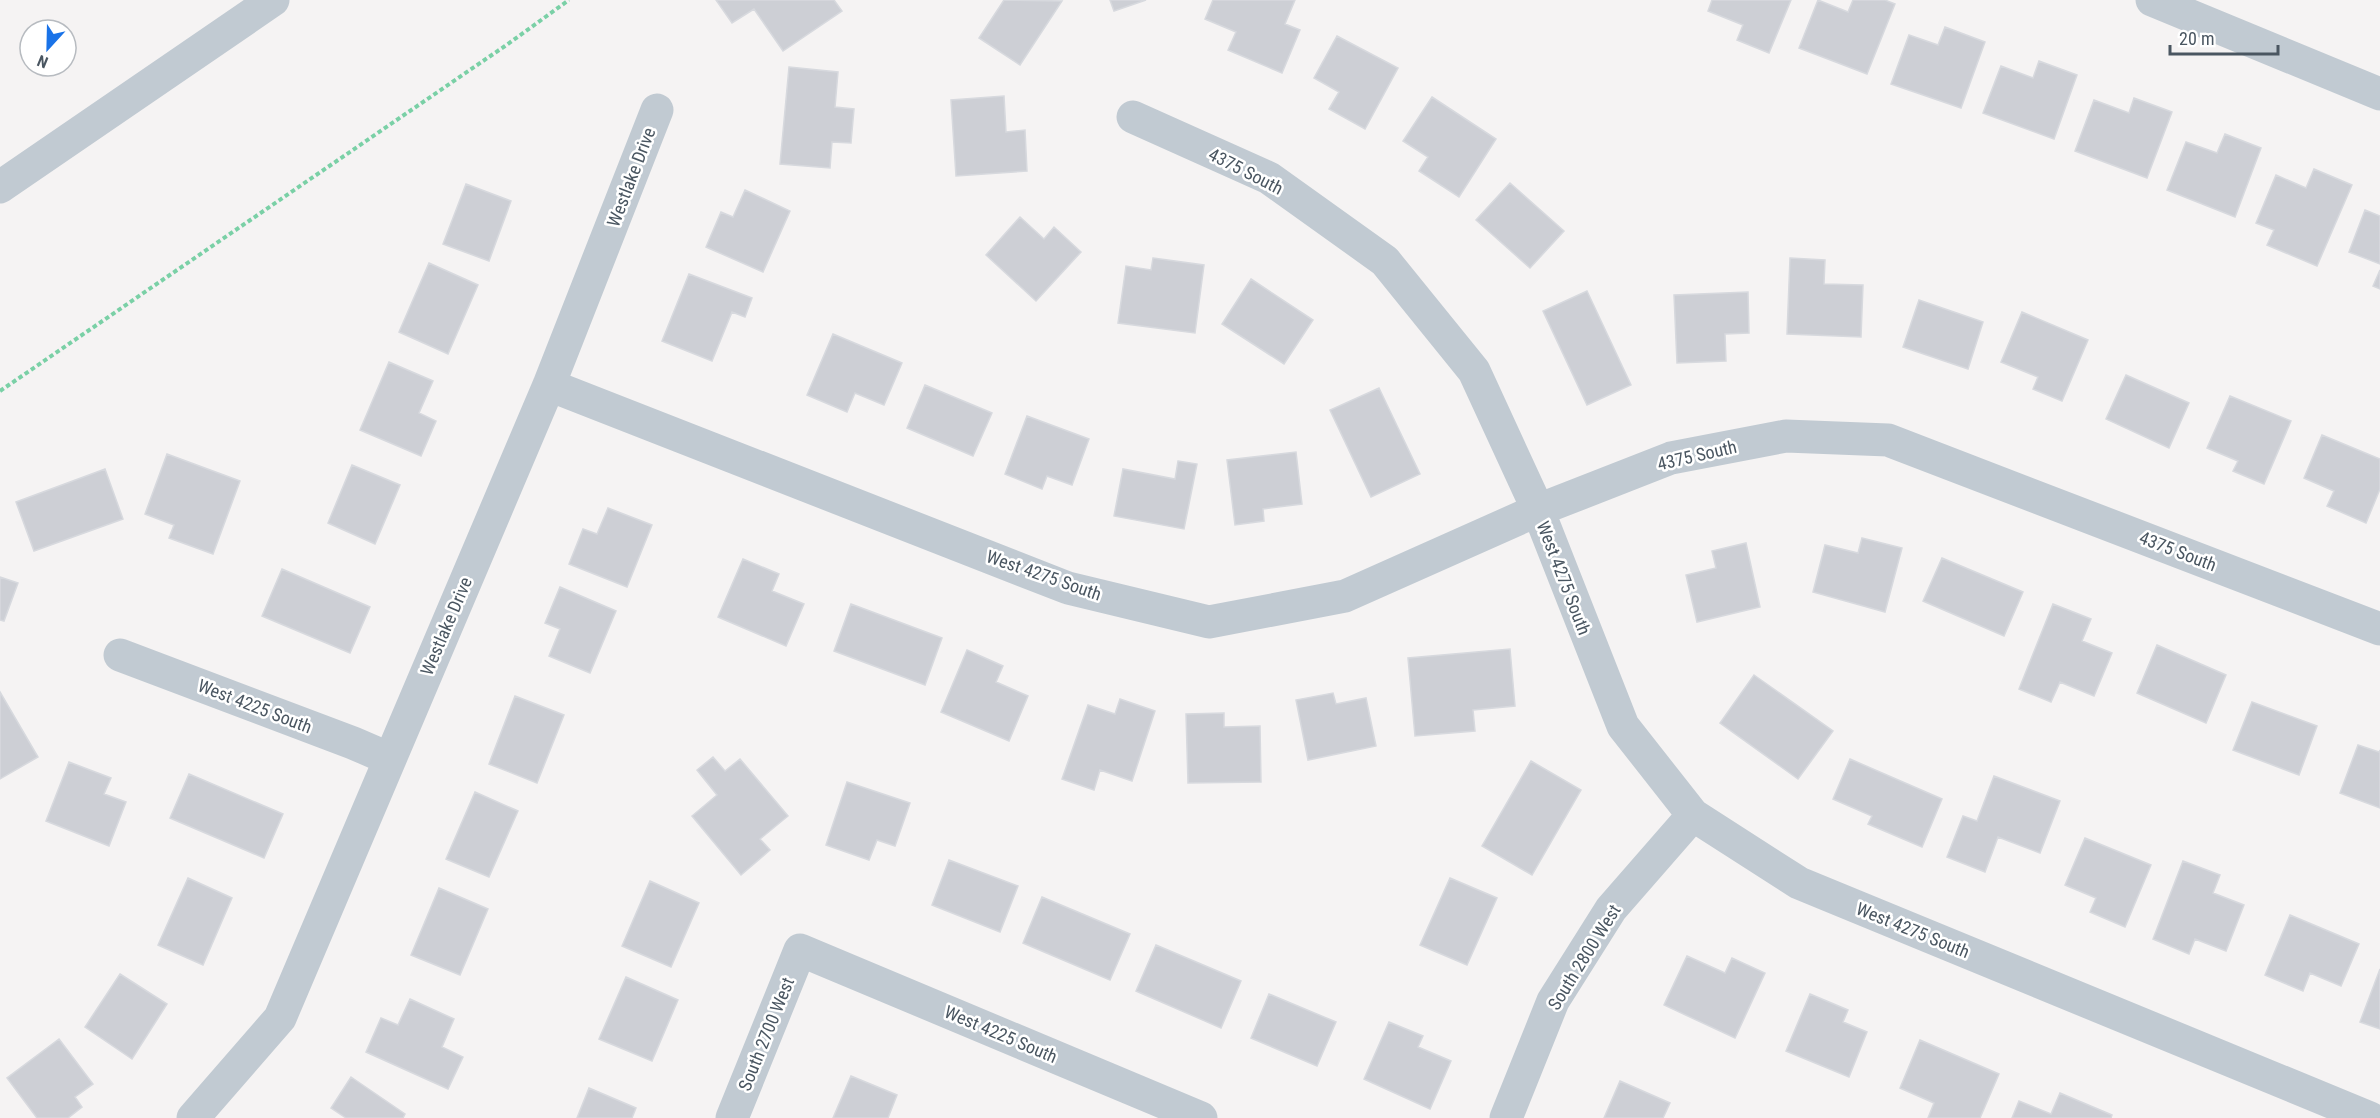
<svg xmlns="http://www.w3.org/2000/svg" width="2380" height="1118" font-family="'Roboto Condensed',sans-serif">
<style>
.building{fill:#cdcfd5;stroke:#d7d9de;stroke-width:1.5}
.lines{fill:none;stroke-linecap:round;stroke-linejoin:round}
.path{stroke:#7ad0a6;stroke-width:4;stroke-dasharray:4.5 3;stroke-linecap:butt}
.minor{stroke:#c1cad2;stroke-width:33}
.labels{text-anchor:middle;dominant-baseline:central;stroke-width:5;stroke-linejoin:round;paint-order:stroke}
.street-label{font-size:18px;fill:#4a5661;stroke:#fff}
</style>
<rect width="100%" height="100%" fill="#f5f3f3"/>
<path class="building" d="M716 0H834L842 11 783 51 754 9 732 23Z
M1004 0 1062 1 1020 65 979 38Z
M1110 0H1146L1114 11Z
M1213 0H1295L1285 24 1300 30 1282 73 1228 50 1236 32 1205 19Z
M1712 0H1791L1769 53 1737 40 1743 25 1708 11Z
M1818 0 1848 12 1853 0H1885L1895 4 1867 74 1799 48Z
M1945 27 1985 42 1961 108 1891 84 1909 35 1938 45Z
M1337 36 1398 68 1365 129 1329 109 1339 92 1314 78Z
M2039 61 2077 75 2054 139 1983 113 2001 66 2033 78Z
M789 67 838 72 835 107 854 109 851 143 832 142 830 168 780 164Z
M1004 96 1006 132 1025 130 1027 171 956 176 951 100Z
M1432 97 1496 139 1459 197 1419 171 1428 157 1403 141Z
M2134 98 2172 112 2147 178 2075 151 2094 100 2129 113Z
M2225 134 2261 148 2235 217 2167 190 2186 142 2217 153Z
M2314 169 2352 185 2317 266 2267 245 2274 230 2256 223 2276 175 2306 188Z
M1510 183 1564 231 1530 268 1476 220Z
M466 184 511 201 489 261 443 244Z
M745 190 790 211 763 272 706 247 721 212 733 217Z
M2365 210 2380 216V264L2349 252Z
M1020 217 1044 239 1054 227 1081 252 1036 301 986 255Z
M1153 258 1204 265 1195 333 1118 323 1126 266 1151 270Z
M1790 258 1825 260 1824 284 1863 285 1861 337 1787 334Z
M429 263 478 285 448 354 399 332Z
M2380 270V289L2373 286Z
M689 274 752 298 745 317 732 312 712 361 662 341Z
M1251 279 1313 320 1284 364 1222 324Z
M1587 291 1631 385 1587 405 1543 311Z
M1748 292 1749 333 1725 334 1726 361 1677 363 1674 295Z
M1919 300 1983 322 1968 369 1903 347Z
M2022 312 2088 340 2062 401 2033 389 2038 377 2001 362Z
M833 334 902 363 884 405 855 393 847 412 807 395Z
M389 362 433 381 419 413 436 421 421 456 360 430Z
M2126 375 2189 403 2169 448 2106 419Z
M925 385 992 413 973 456 907 428Z
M1379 388 1420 474 1371 497 1330 410Z
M2230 396 2291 421 2264 484 2233 471 2238 461 2207 448Z
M1027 416 1089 439 1072 485 1047 476 1042 489 1005 474Z
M2322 435 2380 459V489L2366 523 2327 506 2334 491 2304 478Z
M1296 452 1302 504 1263 509 1264 521 1235 525 1227 460Z
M167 454 240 481 213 554 169 538 174 525 145 514Z
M1178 461 1197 464 1184 529 1114 516 1123 469 1175 479Z
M352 465 400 485 375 544 328 523Z
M105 469 123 519 34 551 16 502Z
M608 508 652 525 627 587 569 564 583 529 597 534Z
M1862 538 1902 548 1885 612 1813 592 1825 545 1858 553Z
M1746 543 1760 607 1697 622 1686 575 1716 568 1712 551Z
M1942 558 2023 592 2004 636 1923 601Z
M743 559 779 574 772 591 804 604 786 646 718 617Z
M282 569 370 607 350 653 262 616Z
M0 577 18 583 4 621 0 620Z
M560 587 616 611 590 673 549 656 560 629 545 623Z
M851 604 942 638 925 685 834 651Z
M2053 604 2091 619 2082 641 2112 653 2094 696 2060 682 2051 702 2019 689Z
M2157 645 2226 675 2206 723 2137 693Z
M1510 649 1515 706 1473 710 1475 731 1415 736 1408 658Z
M967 650 1003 666 996 682 1028 696 1009 741 941 712Z
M1754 675 1833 731 1798 779 1720 723Z
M0 692 38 757 0 779Z
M1333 693 1336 704 1366 698 1376 746 1308 760 1296 700Z
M515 696 564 715 537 783 489 764Z
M1120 699 1155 711 1132 781 1100 770 1094 790 1062 779 1088 705 1115 714Z
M2252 702 2317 726 2299 775 2233 750Z
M1224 713V727L1260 726 1261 782 1188 783 1186 714Z
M2358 745 2379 752 2380 750V808L2340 793Z
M713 757 725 771 740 759 788 816 760 839 770 850 741 875 692 816 717 795 697 770Z
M1850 759 1942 799 1922 847 1868 824 1872 816 1833 799Z
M1531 761 1581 790 1532 875 1482 846Z
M69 762 111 778 104 794 126 802 109 846 46 821Z
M189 774 283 814 264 858 170 818Z
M1994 776 2060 801 2040 853 1998 837 1985 872 1947 857 1963 816 1977 821Z
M847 782 910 803 895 846 877 840 869 860 826 845Z
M475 792 518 811 489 877 446 859Z
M2085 838 2151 865 2125 927 2090 912 2096 898 2065 885Z
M949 860 1018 886 1000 932 932 905Z
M2183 861 2220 875 2213 893 2244 905 2226 951 2195 939 2189 954 2153 939Z
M188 878 232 898 203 965 158 945Z
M1450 878 1497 898 1467 965 1420 945Z
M650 881 699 903 671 967 622 946Z
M439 888 488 909 460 975 411 955Z
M1042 897 1130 934 1110 980 1023 943Z
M2290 915 2359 944 2341 986 2310 973 2303 991 2265 975Z
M1156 945 1241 981 1221 1028 1136 991Z
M1687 956 1725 973 1732 958 1765 973 1735 1038 1664 1005Z
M2380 969V1029L2360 1022Z
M120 974 167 1004 132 1059 85 1027Z
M626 977 678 1000 652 1061 599 1039Z
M1269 994 1336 1022 1317 1066 1251 1038Z
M1810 994 1848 1010 1843 1022 1867 1032 1849 1077 1786 1051Z
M410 999 454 1019 442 1047 463 1057 448 1089 366 1052 381 1018 398 1025Z
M1389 1022 1423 1036 1418 1047 1451 1061 1430 1109 1364 1079Z
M59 1039 93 1084 75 1097 82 1107 68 1118H37L7 1078Z
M1920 1040 1999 1074 1980 1118H1928L1934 1103 1900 1088Z
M851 1076 897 1095 888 1118H833Z
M351 1077 405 1114 403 1118H346L331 1108Z
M1620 1081 1670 1103 1663 1118H1604Z
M589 1088 636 1108 632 1118H577Z
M2060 1093 2112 1115 2111 1118H2012L2019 1101 2051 1114Z"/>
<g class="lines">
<path class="path" d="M0 391 505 46 569 0"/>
<path class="minor" d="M2152 0 2380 94
M1133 117 1269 178 1385 261 1474 371 1538 510 1671 458 1786 436 1888 440 2380 629
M0 187 273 0
M549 385 1068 588 1209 622 1345 596 1538 510 1623 726 1693 815 1799 883 2370 1118
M120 655 353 743 390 759
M193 1118 280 1018 549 385 657 110
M732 1118 800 950 1201 1118
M1506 1118 1553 1001 1611 909 1693 815"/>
</g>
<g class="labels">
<g class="street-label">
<text transform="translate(1246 171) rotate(27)">4375 South</text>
<text transform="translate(631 177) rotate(-69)">Westlake Drive</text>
<text transform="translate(1697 455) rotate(-13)">4375 South</text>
<text transform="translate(2178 551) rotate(21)">4375 South</text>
<text transform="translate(1044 575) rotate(19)">West 4275 South</text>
<text transform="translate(1564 578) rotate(69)">West 4275 South</text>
<text transform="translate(446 626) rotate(-67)">Westlake Drive</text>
<text transform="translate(255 706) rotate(21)">West 4225 South</text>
<text transform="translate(1913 930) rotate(22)">West 4275 South</text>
<text transform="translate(1584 957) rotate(-58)">South 2800 West</text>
<text transform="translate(766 1034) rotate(-68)">South 2700 West</text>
<text transform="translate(1001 1034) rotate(23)">West 4225 South</text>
</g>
</g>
<g transform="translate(48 48) rotate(202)"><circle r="28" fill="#ffffff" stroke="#b7bbc0" stroke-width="1.5"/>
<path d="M0-4.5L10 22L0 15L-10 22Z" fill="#1a73e8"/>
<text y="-9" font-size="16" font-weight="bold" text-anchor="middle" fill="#4a5661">N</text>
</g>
<path d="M2170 45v9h108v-9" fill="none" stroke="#4a5661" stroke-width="3"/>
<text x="2179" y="45" font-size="18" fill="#4a5661" stroke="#ffffff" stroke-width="4.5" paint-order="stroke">20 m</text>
</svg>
